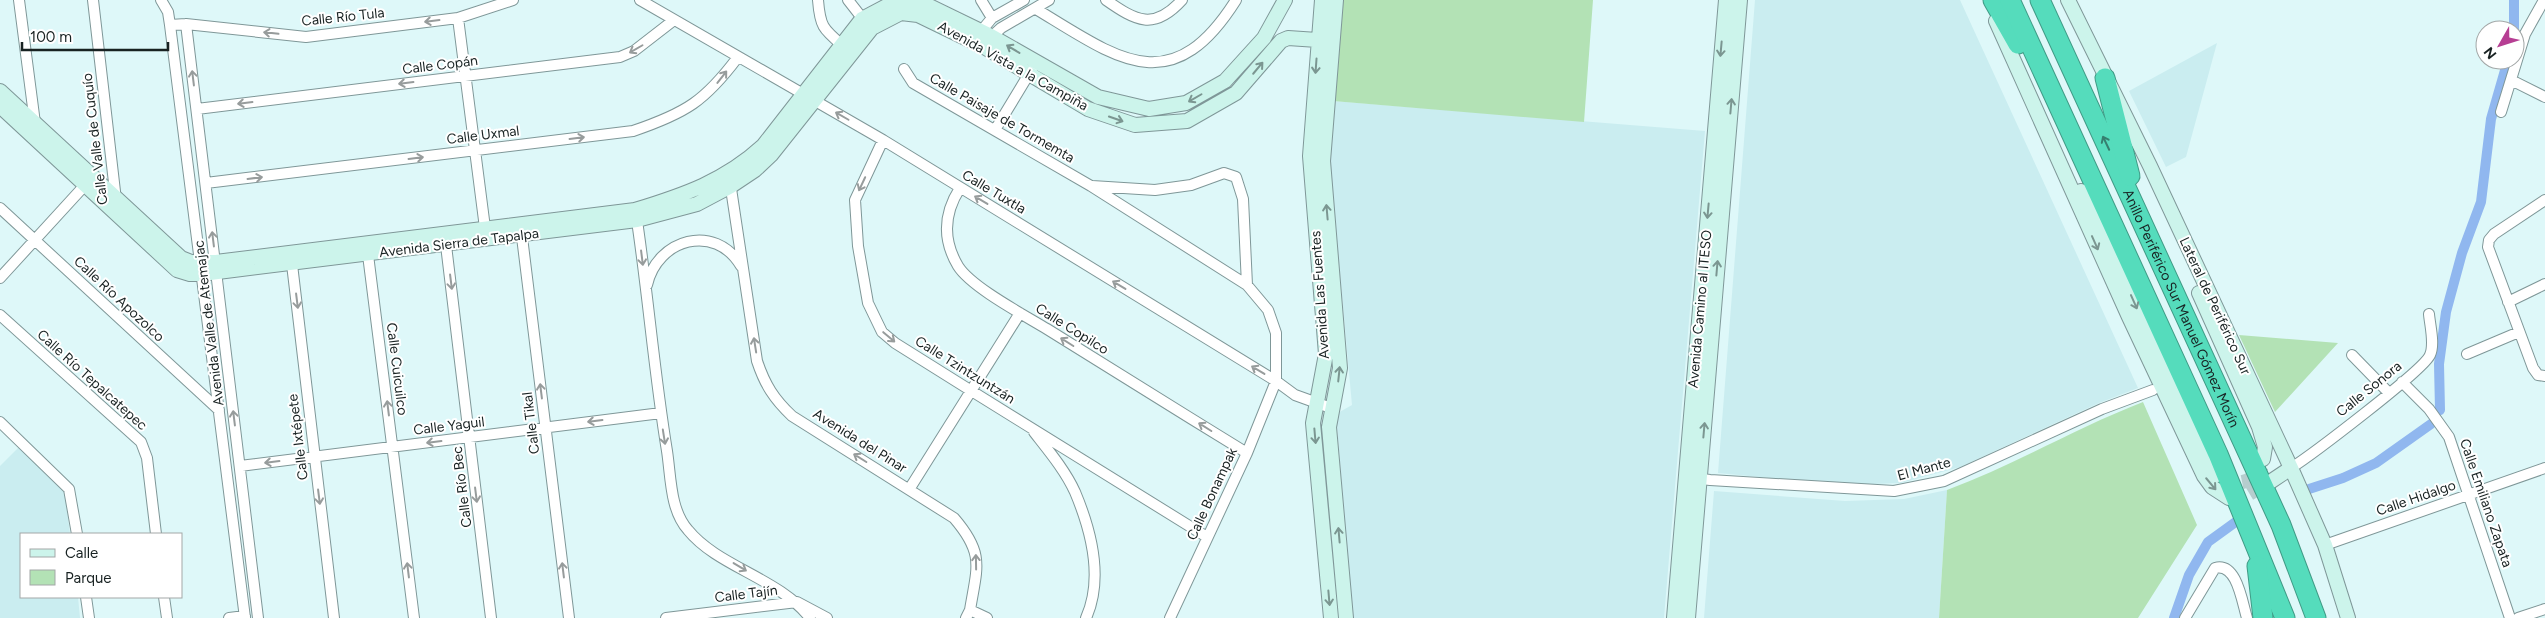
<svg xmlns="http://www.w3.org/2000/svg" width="2545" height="618" font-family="Figtree,sans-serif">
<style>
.built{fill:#caedf0}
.green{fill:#b3e2b5}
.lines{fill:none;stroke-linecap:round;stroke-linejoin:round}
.canal{stroke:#90b7ef;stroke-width:10}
.secondary-tunnel{stroke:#b6cdce;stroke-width:14;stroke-dasharray:14 7;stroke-linecap:butt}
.street-casing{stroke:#7f9798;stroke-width:12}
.secondary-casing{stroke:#7f9798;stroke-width:16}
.highway-casing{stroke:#409b86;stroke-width:21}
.street{stroke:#fff;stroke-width:10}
.secondary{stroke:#ccf4eb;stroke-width:14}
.highway{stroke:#55dcbc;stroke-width:19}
.oneway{stroke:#979c9c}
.oneway2{stroke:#7b9691}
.oneway3{stroke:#367f6f}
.labels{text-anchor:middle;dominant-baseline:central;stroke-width:4;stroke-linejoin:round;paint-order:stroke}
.street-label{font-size:14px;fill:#182222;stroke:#fff}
</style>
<rect width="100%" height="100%" fill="#def8f9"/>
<path class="built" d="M1755 0H1960L2138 388 2099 403 1960 467 1901 483 1844 485 1718 473Z
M2217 43 2186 157 2166 167 2129 91Z
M1333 101 1705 131 1664 618H1353L1336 414 1352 405 1329 154Z
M19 447 65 493 70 534H21V597H78L80 618H0V466Z
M1947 490 1939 618H1704L1714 491 1845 501 1904 499Z"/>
<path class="green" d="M1342 0H1593L1584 122 1333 101Z
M2239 335 2338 343 2275 412Z
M2143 402 2197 525 2138 618H1939L1947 490C2014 465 2076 428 2143 402Z"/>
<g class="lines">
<path class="canal" d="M2514 0V30
M2440 410 2439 364 2446 312 2462 253 2481 202 2491 119 2508 60
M2309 489 2343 478 2376 463 2431 424
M2174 618 2189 575 2208 542 2237 521"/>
<path class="secondary-tunnel" d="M2222 478C2238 488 2254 481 2262 466
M2229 498 2249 494 2269 482"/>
<defs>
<path id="street" d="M19 0 35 123
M93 0 116 200
M161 0 168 12 170 25 245 618
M640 0 883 140 1276 381 1295 395 1331 408
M818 0C820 26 823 29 842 45
M848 0 866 23
M981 0 992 18
M1106 0C1136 21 1154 31 1182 0
M1036 9C1117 58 1171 103 1236 0
M458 18 485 228
M186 24 258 618
M170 25 186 24 306 37 458 18 513 0
M978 35 992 18 1024 0
M988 40 1001 28 1049 0
M904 69 913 83 1091 186 1247 285 1268 310 1276 333V381L1247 453 1170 618
M2511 80 2545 97
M197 109 620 57 634 51 674 20
M2501 112 2525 34 2544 0
M995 130 1032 69
M883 140 855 200 858 246 868 303 882 332 895 343 970 390 1207 537
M730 182 757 361C765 385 774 399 792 416L954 518C985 554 977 567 970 610L966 618
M206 183 633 131C686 113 705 101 738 57
M1092 186 1155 190 1191 185 1224 173 1236 177 1243 199 1247 285
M960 188C944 213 942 239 958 266 971 287 1024 315 1047 329 1113 370 1180 412 1247 453
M2545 200 2494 234 2489 240 2488 247 2533 368 2538 375 2545 376
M0 208 219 410
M636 214C648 293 654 372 667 451 671 477 670 510 688 530 718 567 779 578 810 618
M521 229 569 618
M445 237 491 618
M367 247 414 618
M291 256 334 618
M0 278 86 184
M647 285C657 239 715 222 741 266
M2508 302 2545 284
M0 315 141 442 147 458 156 534
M2467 354 2519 332
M2352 355 2389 393
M2402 382 2429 409 2449 437 2510 618
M0 422 69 489 77 534
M1034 432C1048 450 1065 470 1075 492 1091 530 1104 578 1086 618
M240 466 661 413
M2291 468C2310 456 2424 370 2430 355 2435 344 2430 326 2429 314
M1694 478 1710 480 1894 491 1944 481 2102 409 2153 390
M910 488 1020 313
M2325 545 2545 468
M86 597 89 618
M164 597 167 618
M970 610 987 618
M229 618 245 616
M666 618 797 602 827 618
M2185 618 2215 568C2237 562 2242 602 2247 618
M2518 618 2545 609"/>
<path id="secondary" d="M1322 0 1310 156 1326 354 1313 423 1331 618
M1336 0 1323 161 1340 368 1329 427 1346 618
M2068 0 2150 166 2291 468 2325 545 2348 618
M1996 21 2129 317 2204 476 2212 487 2229 498
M0 91 181 258 191 262H216L635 210C684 195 725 181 763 146L862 19 896 1H919L991 36 1098 97 1149 109 1186 103 1225 81 1264 38 1285 0
M0 106 177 270 190 274H202L637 220 697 204 731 186 755 170 771 155 872 28 901 13 918 15 984 47 1088 109 1135 125 1187 121 1236 93 1281 41 1288 38 1332 41
M2081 191 2094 215 2203 453 2217 475
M2199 293 2259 427 2265 447 2263 459
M2270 482 2291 468
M1674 618 1726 0
M1688 618 1740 0"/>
<g id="highway">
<path d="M1993 0 2018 44"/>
<path d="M2010 0 2218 454 2285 618"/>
<path id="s1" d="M2040 0 2281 525 2316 618"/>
<path d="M2105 78 2130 176"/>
<path d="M2257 566 2263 618"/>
</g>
</defs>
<use href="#street" class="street-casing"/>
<use href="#secondary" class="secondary-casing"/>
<use href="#highway" class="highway-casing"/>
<use href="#street" class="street"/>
<use href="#secondary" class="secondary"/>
<use href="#highway" class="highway"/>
</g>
<defs><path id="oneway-shaft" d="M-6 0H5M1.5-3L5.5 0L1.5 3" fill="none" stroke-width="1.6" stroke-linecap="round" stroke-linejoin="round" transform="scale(1.25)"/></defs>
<g class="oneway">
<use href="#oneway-shaft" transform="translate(432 21) rotate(173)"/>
<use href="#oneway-shaft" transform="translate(271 33) rotate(-174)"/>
<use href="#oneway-shaft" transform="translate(636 49) rotate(150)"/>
<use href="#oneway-shaft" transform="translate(722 77) rotate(-52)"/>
<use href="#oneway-shaft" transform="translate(193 78) rotate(-97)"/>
<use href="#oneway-shaft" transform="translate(406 83) rotate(173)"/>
<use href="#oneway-shaft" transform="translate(245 103) rotate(173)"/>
<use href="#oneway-shaft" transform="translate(842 116) rotate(-150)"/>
<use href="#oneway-shaft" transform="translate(577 138) rotate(-7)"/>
<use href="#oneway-shaft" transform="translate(416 158) rotate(-7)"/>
<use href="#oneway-shaft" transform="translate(255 178) rotate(-7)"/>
<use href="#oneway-shaft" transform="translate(862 184) rotate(115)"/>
<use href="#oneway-shaft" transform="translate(981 200) rotate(-149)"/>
<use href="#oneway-shaft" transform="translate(213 239) rotate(-97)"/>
<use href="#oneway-shaft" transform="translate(642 258) rotate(83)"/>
<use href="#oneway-shaft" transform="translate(451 282) rotate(83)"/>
<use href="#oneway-shaft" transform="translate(1119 285) rotate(-149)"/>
<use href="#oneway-shaft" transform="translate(297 301) rotate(83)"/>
<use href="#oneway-shaft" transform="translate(889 337) rotate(40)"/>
<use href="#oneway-shaft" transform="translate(1067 342) rotate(-148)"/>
<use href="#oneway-shaft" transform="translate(755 345) rotate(-99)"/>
<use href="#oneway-shaft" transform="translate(1258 370) rotate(-149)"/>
<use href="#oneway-shaft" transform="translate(541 391) rotate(-97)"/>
<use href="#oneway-shaft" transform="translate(388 408) rotate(-97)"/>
<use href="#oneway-shaft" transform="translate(234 418) rotate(-97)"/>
<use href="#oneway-shaft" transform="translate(595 421) rotate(173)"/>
<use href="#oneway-shaft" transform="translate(1205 427) rotate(-148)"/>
<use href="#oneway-shaft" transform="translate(664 437) rotate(81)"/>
<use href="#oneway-shaft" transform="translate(434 442) rotate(173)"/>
<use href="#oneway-shaft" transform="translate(860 458) rotate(-148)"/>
<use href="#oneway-shaft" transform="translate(272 462) rotate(173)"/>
<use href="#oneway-shaft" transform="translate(476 495) rotate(83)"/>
<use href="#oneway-shaft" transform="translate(319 497) rotate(83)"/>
<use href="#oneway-shaft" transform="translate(976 562) rotate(-91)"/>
<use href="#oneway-shaft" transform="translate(740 567) rotate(31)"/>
<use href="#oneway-shaft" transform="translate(408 570) rotate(-97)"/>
<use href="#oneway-shaft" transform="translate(563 570) rotate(-97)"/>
</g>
<g class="oneway2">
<use href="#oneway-shaft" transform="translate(1013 49) rotate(-149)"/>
<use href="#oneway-shaft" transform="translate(1721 49) rotate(95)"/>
<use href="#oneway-shaft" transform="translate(1316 66) rotate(94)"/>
<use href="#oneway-shaft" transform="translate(1258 68) rotate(-50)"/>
<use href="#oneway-shaft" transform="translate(1195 98) rotate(150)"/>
<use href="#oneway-shaft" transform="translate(1731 106) rotate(-85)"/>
<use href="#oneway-shaft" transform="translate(1116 119) rotate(19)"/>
<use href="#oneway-shaft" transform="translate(1708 211) rotate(95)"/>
<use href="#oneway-shaft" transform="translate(1327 212) rotate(-95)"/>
<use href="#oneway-shaft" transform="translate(2095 243) rotate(66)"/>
<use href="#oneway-shaft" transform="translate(1717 268) rotate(-85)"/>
<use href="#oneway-shaft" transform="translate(2134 302) rotate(66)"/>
<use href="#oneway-shaft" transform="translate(1339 374) rotate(-84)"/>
<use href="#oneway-shaft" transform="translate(1704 430) rotate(-85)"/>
<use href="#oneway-shaft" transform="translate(1315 436) rotate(85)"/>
<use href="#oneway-shaft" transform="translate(2211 484) rotate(50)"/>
<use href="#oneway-shaft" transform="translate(1339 535) rotate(-95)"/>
<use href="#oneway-shaft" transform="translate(1329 598) rotate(85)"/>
</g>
<use class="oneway3" href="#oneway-shaft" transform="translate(2106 143) rotate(-115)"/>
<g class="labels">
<g class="street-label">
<text transform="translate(343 17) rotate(-6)">Calle Río Tula</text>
<text transform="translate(440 65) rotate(-7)">Calle Copán</text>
<text transform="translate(1013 66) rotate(29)">Avenida Vista a la Campiña</text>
<text transform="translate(1002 118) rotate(30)">Calle Paisaje de Tormemta</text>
<text transform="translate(483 135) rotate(-7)">Calle Uxmal</text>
<text transform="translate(95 139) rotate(-97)">Calle Valle de Cuquío</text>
<text transform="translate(994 192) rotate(31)">Calle Tuxtla</text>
<text transform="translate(459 243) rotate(-7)">Avenida Sierra de Tapalpa</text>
<text transform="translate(1320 295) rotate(-94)">Avenida Las Fuentes</text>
<text transform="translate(119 299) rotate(43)">Calle Río Apozolco</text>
<text transform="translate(2215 306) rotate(65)">Lateral de Periférico Sur</text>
<text stroke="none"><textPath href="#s1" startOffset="339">Anillo Periférico Sur Manuel Gómez Morín</textPath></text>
<text transform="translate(1700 309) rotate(-85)">Avenida Camino al ITESO</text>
<text transform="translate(209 323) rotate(-97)">Avenida Valle de Atemajac</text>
<text transform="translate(1072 329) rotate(32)">Calle Copilco</text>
<text transform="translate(397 369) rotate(83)">Calle Cuicuilco</text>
<text transform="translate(965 370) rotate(32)">Calle Tzintzuntzán</text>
<text transform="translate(92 380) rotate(42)">Calle Río Tepalcatepec</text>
<text transform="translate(2369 389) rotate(-39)">Calle Sonora</text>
<text transform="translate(531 423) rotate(-97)">Calle Tikal</text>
<text transform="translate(449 426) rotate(-7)">Calle Yaguil</text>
<text transform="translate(298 437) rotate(-97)">Calle Ixtépete</text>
<text transform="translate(860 441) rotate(32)">Avenida del Pinar</text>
<text transform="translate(1924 469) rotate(-15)">El Mante</text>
<text transform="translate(462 487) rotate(-97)">Calle Río Bec</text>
<text transform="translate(1212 494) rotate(-65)">Calle Bonampak</text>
<text transform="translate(2416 498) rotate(-19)">Calle Hidalgo</text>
<text transform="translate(2486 503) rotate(71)">Calle Emiliano Zapata</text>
<text transform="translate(746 594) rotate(-7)">Calle Tajín</text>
</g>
</g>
<rect x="20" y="533" width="162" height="65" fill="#ffffff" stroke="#a3a7a7"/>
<rect x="30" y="549" width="25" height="8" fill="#ccf4eb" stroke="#a3a7a7"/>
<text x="65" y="558" font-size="15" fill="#182222">Calle</text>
<rect x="30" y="570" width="25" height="15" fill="#b3e2b5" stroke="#a3a7a7"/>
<text x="65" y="583" font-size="15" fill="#182222">Parque</text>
<g transform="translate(2500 45) rotate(231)"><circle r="24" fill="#ffffff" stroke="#a3a7a7"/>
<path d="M0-4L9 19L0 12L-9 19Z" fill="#b63e93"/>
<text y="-8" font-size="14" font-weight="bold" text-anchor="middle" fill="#182222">N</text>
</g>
<path d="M22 42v8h146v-8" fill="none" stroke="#182222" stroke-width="2.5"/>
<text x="30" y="42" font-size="15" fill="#182222" stroke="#ffffff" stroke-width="4" paint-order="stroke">100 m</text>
</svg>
